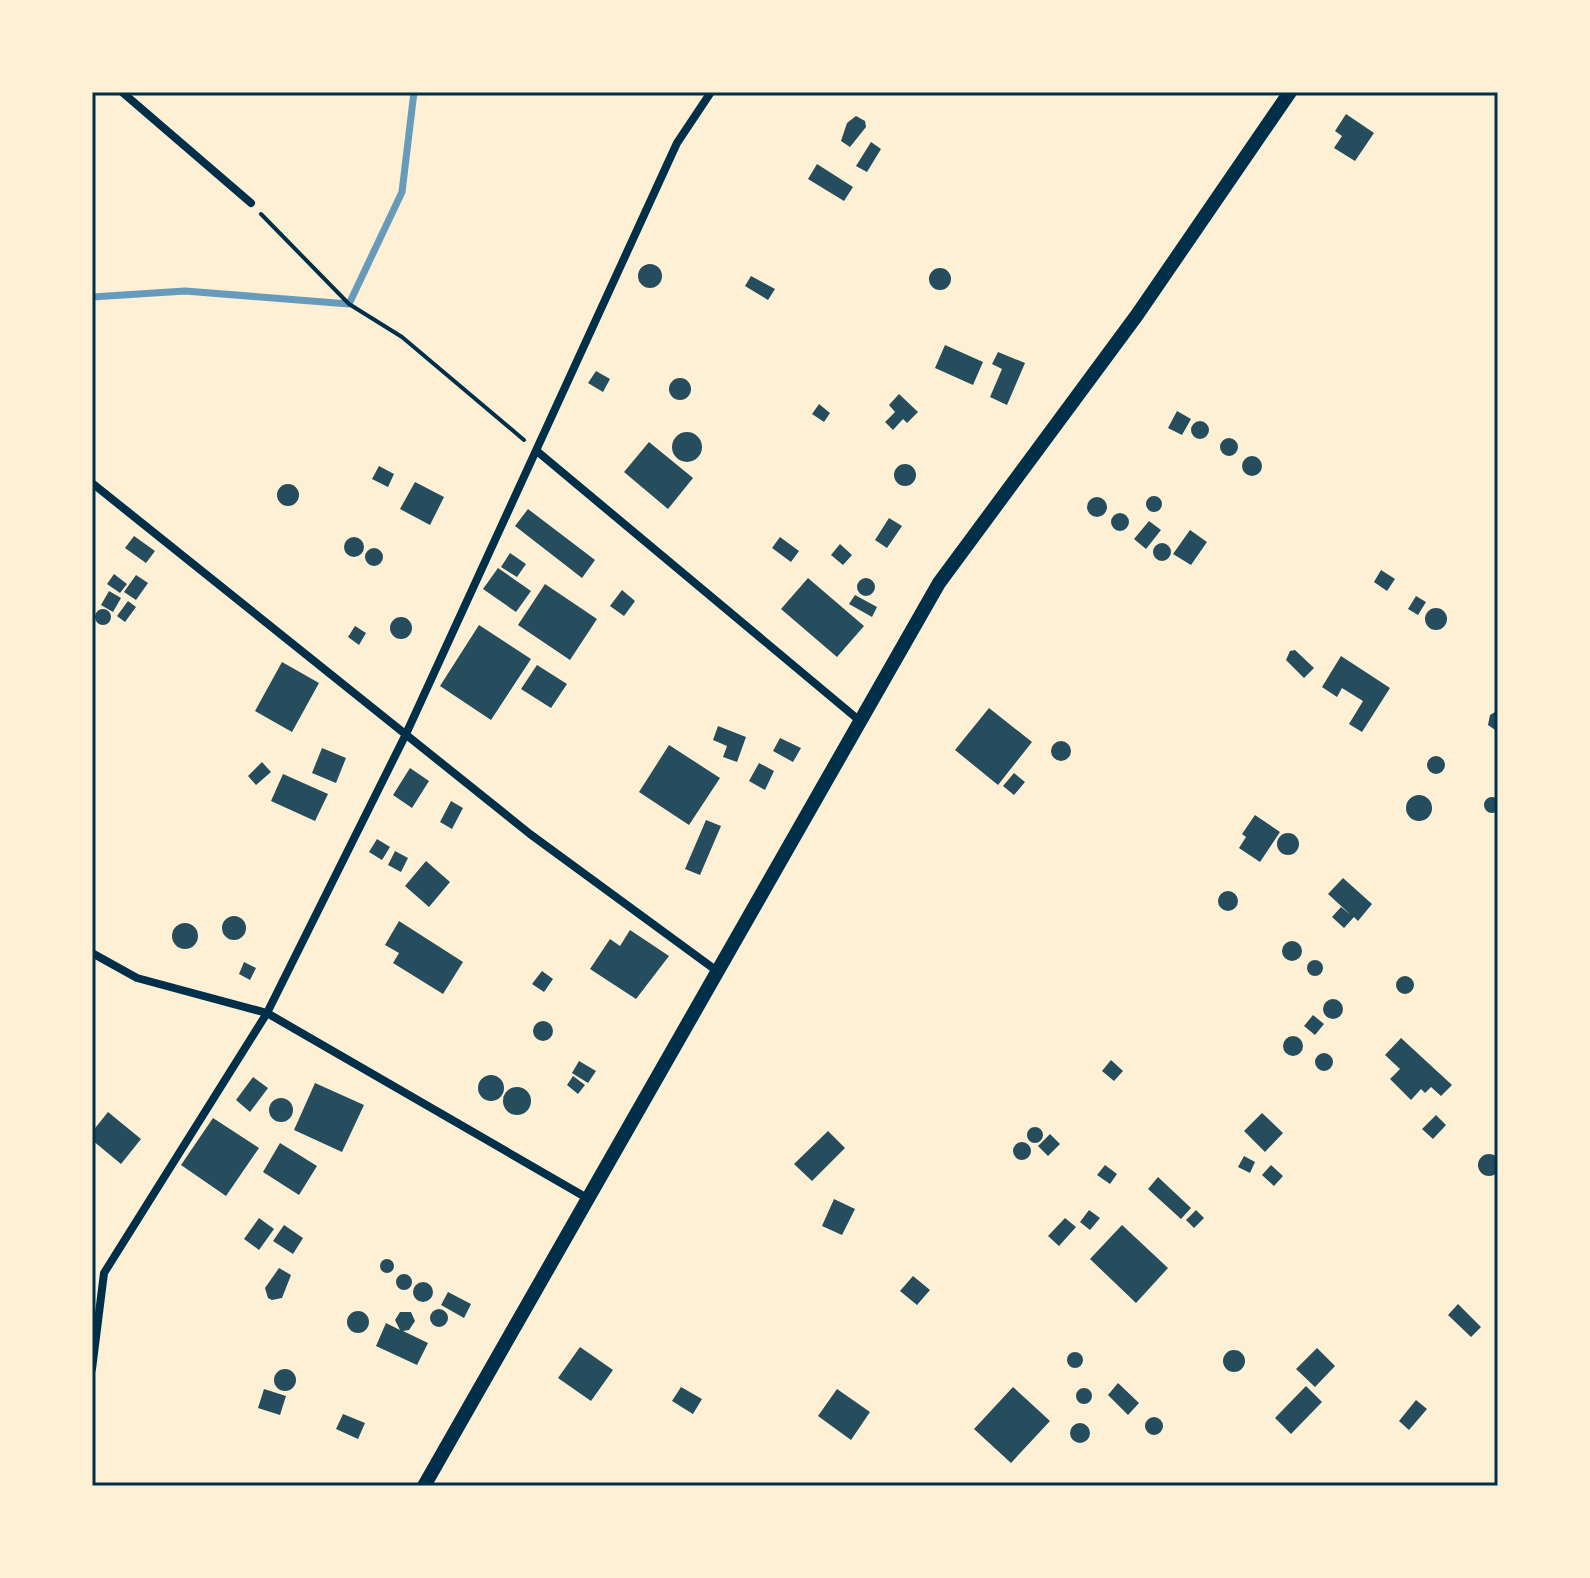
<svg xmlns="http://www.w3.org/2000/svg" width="1590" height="1578" font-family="'Asap Condensed',sans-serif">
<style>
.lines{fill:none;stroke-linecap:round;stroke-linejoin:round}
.stream{stroke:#669bbc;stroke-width:7}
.building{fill:#264d5e}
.path{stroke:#003049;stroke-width:4}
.minor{stroke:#003049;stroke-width:8}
.tertiary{stroke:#003049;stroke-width:14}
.neatline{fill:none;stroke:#003049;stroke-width:3}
</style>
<rect width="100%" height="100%" fill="#fdf0d5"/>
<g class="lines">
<path class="stream" d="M92 297 185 291 349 304 402 192 414 92"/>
</g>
<path class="building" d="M1346 114 1374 133 1355 161 1334 148 1342 136 1335 131Z
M856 116 865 121 866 127 850 147 841 141 847 123Z
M871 142 881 149 867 172 856 166Z
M817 164 853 187 844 201 808 179Z
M638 276a12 12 0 1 1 24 0a12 12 0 1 1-24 0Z
M929 279a11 11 0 1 1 22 0a11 11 0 1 1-22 0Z
M751 276 775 289 768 300 745 286Z
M945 345 983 362 973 385 935 368Z
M998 352 1025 363 1007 405 990 397 1002 369 992 364Z
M596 371 610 379 603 392 588 383Z
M669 389a11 11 0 1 1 22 0a11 11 0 1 1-22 0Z
M899 394 918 412 907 423 903 419 893 430 885 422 895 412 889 405Z
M819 404 830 413 824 422 812 414Z
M1177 411 1191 419 1182 435 1168 428Z
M1191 430a9 9 0 1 1 18 0a9 9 0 1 1-18 0Z
M672 447a15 15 0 1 1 30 0a15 15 0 1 1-30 0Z
M1220 447a9 9 0 1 1 18 0a9 9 0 1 1-18 0Z
M649 442 693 478 668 509 624 472Z
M1242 466a10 10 0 1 1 20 0a10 10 0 1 1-20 0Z
M894 475a11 11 0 1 1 22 0a11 11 0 1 1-22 0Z
M379 466 394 474 388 487 372 479Z
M415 482 444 497 430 525 400 509Z
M277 495a11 11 0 1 1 22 0a11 11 0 1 1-22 0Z
M1146 504a8 8 0 1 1 16 0a8 8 0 1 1-16 0Z
M1087 507a10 10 0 1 1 20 0a10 10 0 1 1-20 0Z
M528 509 595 560 582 578 515 526Z
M1111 522a9 9 0 1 1 18 0a9 9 0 1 1-18 0Z
M889 518 902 526 887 548 875 540Z
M1149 521 1161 530 1146 549 1134 539Z
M1190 530 1207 542 1191 565 1173 554Z
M134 536 155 551 146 563 125 548Z
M344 547a10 10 0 1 1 20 0a10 10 0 1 1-20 0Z
M780 537 799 551 791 562 772 548Z
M1153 552a9 9 0 1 1 18 0a9 9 0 1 1-18 0Z
M840 544 852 555 843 565 831 555Z
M365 557a9 9 0 1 1 18 0a9 9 0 1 1-18 0Z
M510 553 526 564 517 577 501 567Z
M498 568 531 591 516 612 483 589Z
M1381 570 1395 579 1387 591 1374 582Z
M114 574 127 584 120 593 107 584Z
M136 575 148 583 136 600 124 592Z
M808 578 864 626 837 657 781 609Z
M857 587a9 9 0 1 1 18 0a9 9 0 1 1-18 0Z
M545 584 597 619 570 660 518 625Z
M622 590 635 601 624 616 610 606Z
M109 591 121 598 113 612 101 605Z
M855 595 877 607 872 617 849 604Z
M1416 596 1426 602 1418 615 1408 609Z
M128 601 136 607 125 622 117 616Z
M1425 619a11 11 0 1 1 22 0a11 11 0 1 1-22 0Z
M95 617a8 8 0 1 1 16 0a8 8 0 1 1-16 0Z
M390 628a11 11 0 1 1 22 0a11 11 0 1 1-22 0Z
M479 625 531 659 491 720 440 686Z
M355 626 366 633 359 645 348 637Z
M1295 650 1314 668 1304 678 1286 660 1290 651Z
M1341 656 1390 688 1362 732 1349 724 1363 701 1342 688 1337 697 1322 687Z
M282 662 319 683 292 732 255 711Z
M537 665 567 684 551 708 521 689Z
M989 708 1032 742 998 785 955 750Z
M1495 712H1498V732L1488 725 1490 715Z
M718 726 746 737 737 762 723 757 727 746 713 740Z
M780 738 801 748 793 762 773 751Z
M1051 751a10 10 0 1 1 20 0a10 10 0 1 1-20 0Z
M669 745 720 778 689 825 639 792Z
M322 748 346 758 336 783 312 773Z
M1427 765a9 9 0 1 1 18 0a9 9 0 1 1-18 0Z
M262 762 271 772 256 785 248 776Z
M759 763 774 771 765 790 749 781Z
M410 768 429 781 412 808 393 795Z
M1014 773 1025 782 1014 795 1003 786Z
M283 774 328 794 315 821 271 801Z
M1406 808a13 13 0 1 1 26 0a13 13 0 1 1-26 0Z
M1484 805a8 8 0 1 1 16 0a8 8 0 1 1-16 0Z
M451 801 463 808 452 829 440 822Z
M1255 815 1280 832 1260 862 1239 848 1246 837 1242 834Z
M706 820 721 826 700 875 685 869Z
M1277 844a11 11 0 1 1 22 0a11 11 0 1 1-22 0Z
M377 839 390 847 382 860 369 852Z
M395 851 408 858 401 872 388 865Z
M426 861 450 882 429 907 405 886Z
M1343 878 1372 904 1358 921 1354 917 1344 928 1332 917 1341 907 1351 915 1328 894Z
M1218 901a10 10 0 1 1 20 0a10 10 0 1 1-20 0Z
M222 928a12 12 0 1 1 24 0a12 12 0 1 1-24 0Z
M399 921 463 962 443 994 393 963 399 953 385 945Z
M172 936a13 13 0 1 1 26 0a13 13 0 1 1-26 0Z
M630 930 669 956 636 999 590 969 610 939 620 946Z
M1282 951a10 10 0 1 1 20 0a10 10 0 1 1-20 0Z
M1307 968a8 8 0 1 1 16 0a8 8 0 1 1-16 0Z
M244 962 256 968 250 980 239 974Z
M542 971 553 979 544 992 532 984Z
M1396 985a9 9 0 1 1 18 0a9 9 0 1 1-18 0Z
M1323 1009a10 10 0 1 1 20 0a10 10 0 1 1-20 0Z
M1313 1015 1324 1024 1315 1035 1304 1026Z
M533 1031a10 10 0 1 1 20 0a10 10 0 1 1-20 0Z
M1283 1046a10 10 0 1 1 20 0a10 10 0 1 1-20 0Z
M1401 1038 1452 1085 1441 1096 1431 1087 1425 1093 1421 1089 1411 1100 1390 1079 1400 1069 1385 1055Z
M1315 1062a9 9 0 1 1 18 0a9 9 0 1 1-18 0Z
M1111 1060 1123 1071 1114 1081 1102 1071Z
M579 1061 596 1071 588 1083 572 1073Z
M478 1088a13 13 0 1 1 26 0a13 13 0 1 1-26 0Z
M573 1076 585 1085 578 1094 567 1085Z
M253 1077 268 1088 250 1112 236 1100Z
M315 1083 364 1105 342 1152 294 1130Z
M503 1101a14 14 0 1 1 28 0a14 14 0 1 1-28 0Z
M269 1110a12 12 0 1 1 24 0a12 12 0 1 1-24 0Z
M108 1112 141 1139 121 1164 92 1140V1132Z
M1262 1113 1283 1133 1265 1152 1244 1131Z
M1436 1115 1446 1125 1433 1139 1422 1129Z
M213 1118 259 1148 226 1196 181 1165Z
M1027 1135a8 8 0 1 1 16 0a8 8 0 1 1-16 0Z
M828 1131 845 1148 812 1181 794 1164Z
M1050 1134 1060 1144 1048 1156 1038 1146Z
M1013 1151a9 9 0 1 1 18 0a9 9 0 1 1-18 0Z
M280 1143 317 1166 299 1195 263 1172Z
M1478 1165a11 11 0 1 1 22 0a11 11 0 1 1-22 0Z
M1244 1156 1255 1162 1250 1173 1238 1167Z
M1105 1165 1117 1174 1110 1184 1097 1175Z
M1271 1165 1283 1176 1274 1186 1262 1175Z
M1158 1177 1191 1208 1181 1219 1148 1189Z
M834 1199 855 1209 842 1235 822 1226Z
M1089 1210 1100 1218 1090 1230 1080 1222Z
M1196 1210 1204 1218 1194 1228 1186 1220Z
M259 1218 274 1229 259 1250 244 1239Z
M1065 1218 1076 1227 1059 1246 1048 1236Z
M284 1225 303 1238 293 1254 273 1241Z
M1122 1225 1168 1268 1136 1303 1090 1259Z
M380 1266a7 7 0 1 1 14 0a7 7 0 1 1-14 0Z
M279 1268 291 1275 282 1298 272 1300 268 1298 265 1288Z
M396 1282a8 8 0 1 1 16 0a8 8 0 1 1-16 0Z
M913 1276 930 1290 917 1305 900 1291Z
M413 1292a10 10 0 1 1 20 0a10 10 0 1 1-20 0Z
M448 1292 471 1304 464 1318 441 1305Z
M1458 1304 1481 1327 1471 1337 1448 1315Z
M430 1318a9 9 0 1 1 18 0a9 9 0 1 1-18 0Z
M347 1322a11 11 0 1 1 22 0a11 11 0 1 1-22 0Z
M400 1312H411L415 1321 409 1330 403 1331 428 1343 417 1365 376 1346 386 1323 400 1330 395 1320Z
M580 1347 613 1370 591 1401 558 1378Z
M1317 1348 1335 1366 1315 1387 1296 1369Z
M1223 1361a11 11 0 1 1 22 0a11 11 0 1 1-22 0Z
M1067 1360a8 8 0 1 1 16 0a8 8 0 1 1-16 0Z
M274 1380a11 11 0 1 1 22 0a11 11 0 1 1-22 0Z
M1118 1383 1139 1403 1128 1415 1108 1395Z
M1306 1386 1322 1402 1291 1434 1275 1418Z
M681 1387 702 1399 693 1414 672 1401Z
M1013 1387 1050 1421 1011 1463 974 1429Z
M1076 1396a8 8 0 1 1 16 0a8 8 0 1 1-16 0Z
M264 1389 286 1396 280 1415 258 1408Z
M837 1389 870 1412 851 1440 818 1416Z
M1416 1400 1427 1409 1409 1430 1399 1421Z
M343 1414 365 1423 358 1439 336 1429Z
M1145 1426a9 9 0 1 1 18 0a9 9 0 1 1-18 0Z
M1070 1433a10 10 0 1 1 20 0a10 10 0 1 1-20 0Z"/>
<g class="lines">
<path class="path" d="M261 214 349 304 402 337 524 440"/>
<path class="minor" d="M122 92 251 203
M538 452 860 721
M92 483 530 834 717 971
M92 953 137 978 267 1013 587 1198
M92 1369 104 1273 267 1013 406 734 677 143 711 92"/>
<path class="tertiary" d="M424 1486 939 583 1137 315 1290 92"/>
</g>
<rect width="1590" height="1578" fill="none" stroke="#fdf0d5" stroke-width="188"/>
<rect x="94" y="94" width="1402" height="1390" class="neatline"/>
</svg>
